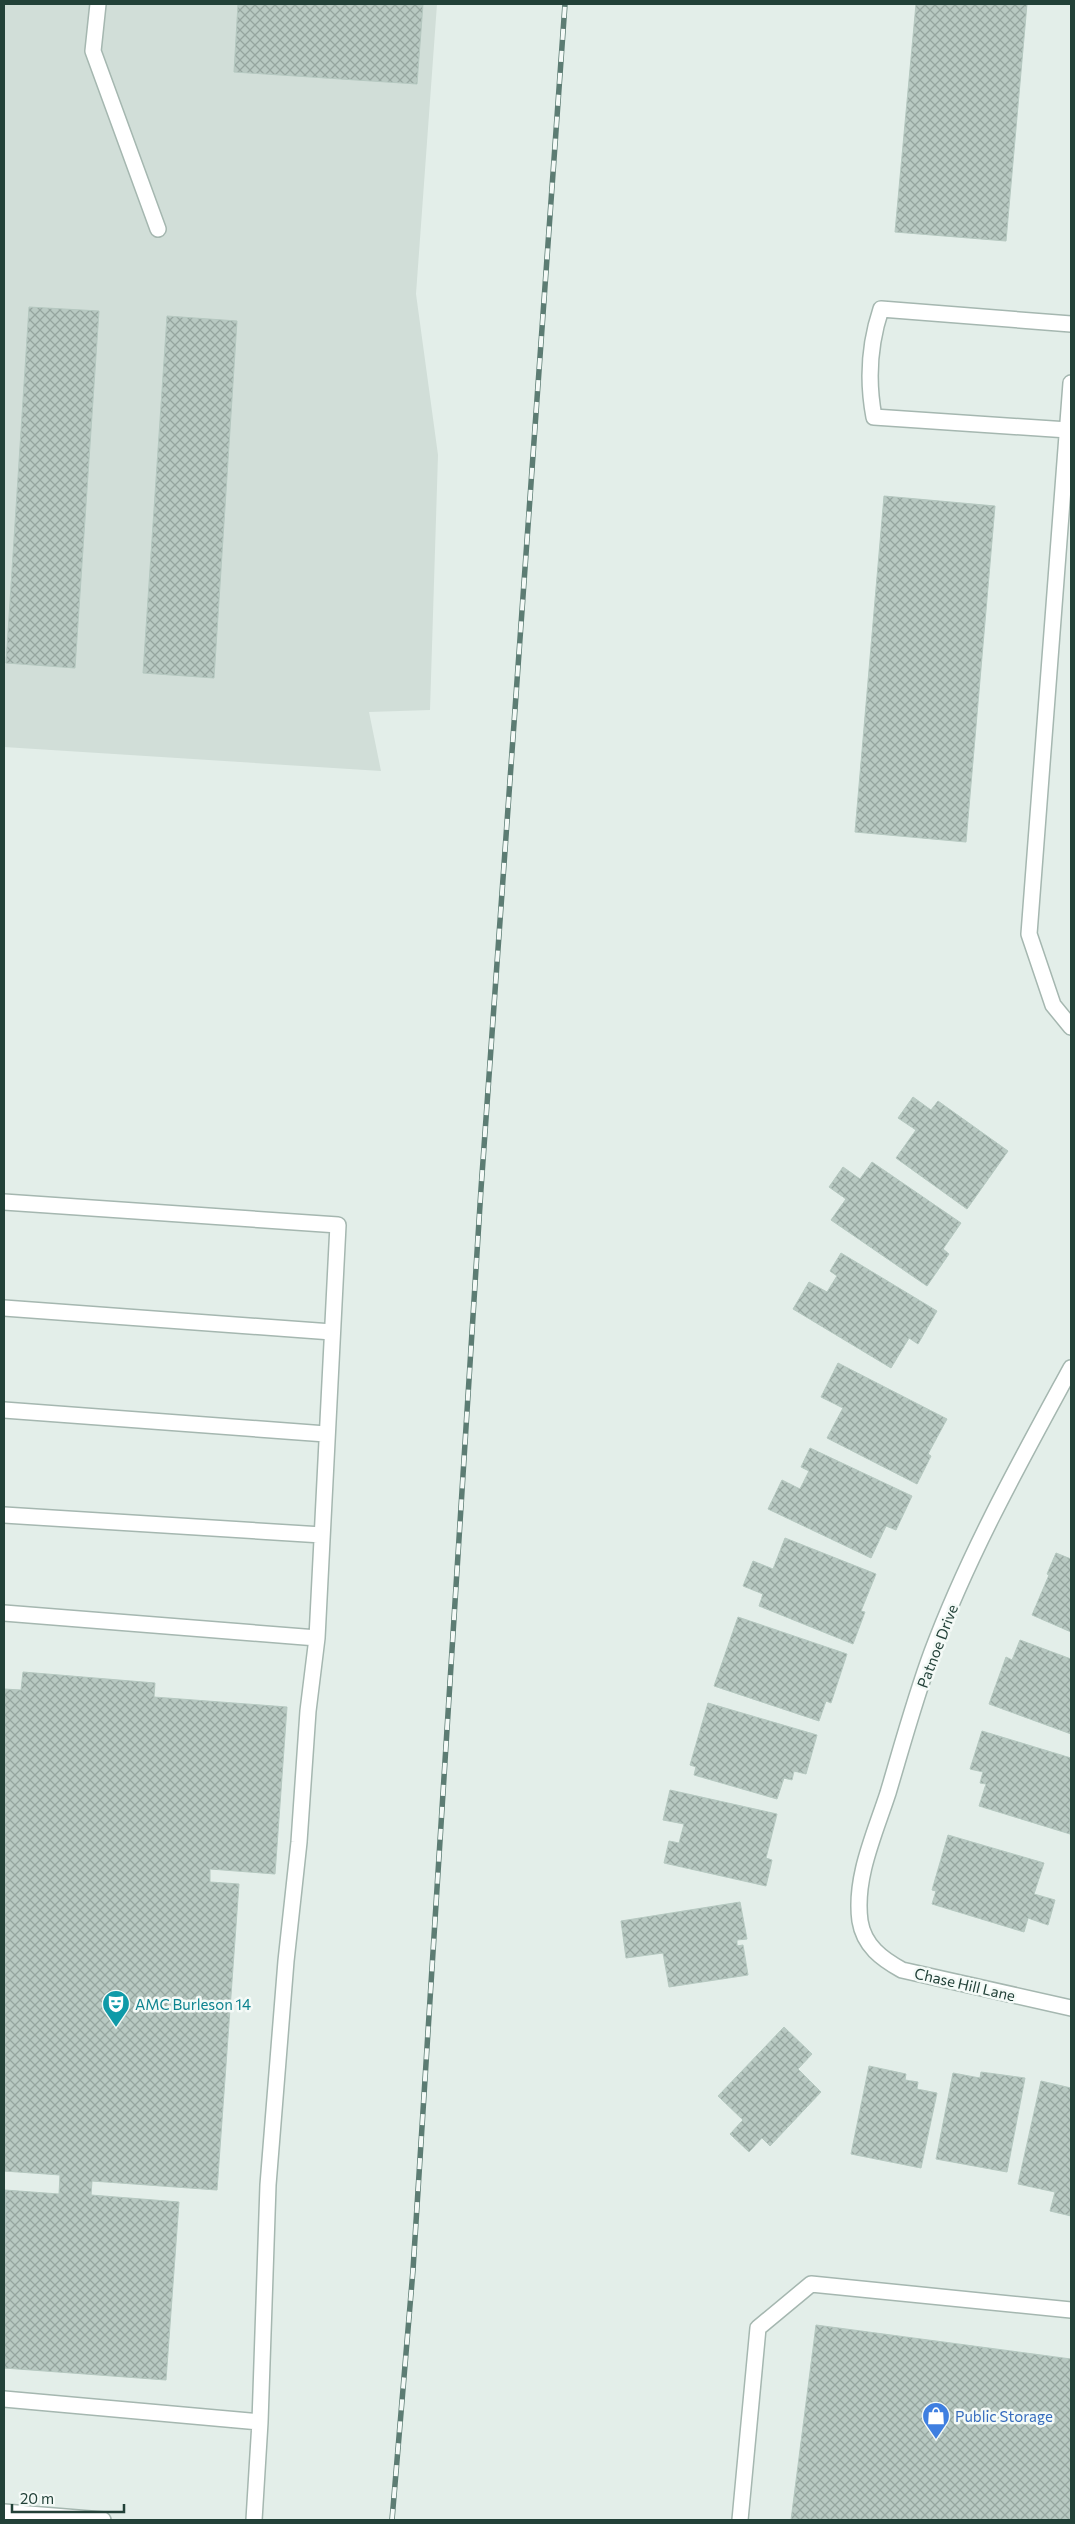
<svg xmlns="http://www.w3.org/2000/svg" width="1075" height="2524" font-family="Commissioner,sans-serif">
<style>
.built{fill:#d1ded8}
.building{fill:url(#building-cross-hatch);stroke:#b5c8c0}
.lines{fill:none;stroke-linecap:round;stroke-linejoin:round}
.minor-casing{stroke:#a5b7b0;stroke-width:18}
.minor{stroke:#fff;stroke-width:15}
.rail-casing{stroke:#5c7c73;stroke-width:5.5}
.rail{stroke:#f4faf7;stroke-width:4;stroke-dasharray:11;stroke-linecap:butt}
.labels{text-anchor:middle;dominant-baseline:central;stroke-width:5;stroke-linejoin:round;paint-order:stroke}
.street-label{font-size:15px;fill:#224138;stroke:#f4faf7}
.culture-label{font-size:15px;fill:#0d838f;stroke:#f4faf7;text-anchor:start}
.shop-label{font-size:15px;fill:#366cbe;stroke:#f4faf7;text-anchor:start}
</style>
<defs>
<pattern id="building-cross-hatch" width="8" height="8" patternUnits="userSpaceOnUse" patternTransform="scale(1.25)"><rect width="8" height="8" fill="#b8c9c2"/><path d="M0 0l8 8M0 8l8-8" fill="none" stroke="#95a59f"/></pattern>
</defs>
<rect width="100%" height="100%" fill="#e3eee9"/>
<path class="built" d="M4 4H437L416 294 438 455 430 710 369 712 381 771 4 747Z"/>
<path class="building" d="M238 4H423L417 84 234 72Z
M916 4H1027L1006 241 895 232Z
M29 307 99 311 75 668 6 663Z
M167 316 237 321 214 678 143 673Z
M884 496 995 506 966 842 855 832Z
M913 1097 931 1110 938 1101 1008 1151 967 1209 896 1158 916 1130 898 1118Z
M872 1162 961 1223 943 1249 949 1254 927 1286 831 1220 846 1199 829 1187 843 1167 860 1179Z
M841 1253 937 1311 918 1344 909 1338 891 1368 793 1309 809 1282 827 1292 837 1276 830 1271Z
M838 1363 947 1419 928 1454 931 1456 917 1484 827 1438 843 1408 821 1397Z
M810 1448 912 1496 896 1530 886 1526 871 1558 768 1509 782 1480 800 1489 809 1471 801 1467Z
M785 1538 876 1574 861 1611 865 1612 853 1644 759 1606 763 1594 743 1586 753 1561 773 1569Z
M1056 1553 1071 1559V1632L1032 1615 1049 1575 1047 1574Z
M738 1617 847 1654 831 1703 826 1701 819 1721 714 1686Z
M1020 1640 1071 1659V1734L989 1704 1006 1657 1012 1660Z
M23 1672 155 1683 154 1697 287 1707 275 1874 210 1869V1882L239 1884 217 2190 92 2181 91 2195 179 2202 166 2380 4 2368 5 2190 59 2194 60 2175 4 2171V1689L21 1690Z
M708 1703 817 1735 806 1774 794 1771 792 1780 784 1778 777 1799 694 1775 696 1767 690 1765Z
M982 1731 1071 1758 1070 1834 979 1806 986 1784 980 1783 983 1772 970 1769Z
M670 1790 777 1814 766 1858 772 1860 766 1886 664 1863 669 1841 679 1843 684 1824 663 1820Z
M948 1835 1044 1863 1034 1894 1055 1900 1048 1925 1028 1918 1024 1932 932 1904 936 1891 932 1890Z
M740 1902 747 1939 737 1940V1946L743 1945 748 1975 669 1987 663 1953 626 1958 621 1921Z
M784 2027 812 2054 798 2069 821 2092 770 2146 762 2138 749 2152 730 2134 743 2120 718 2096Z
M869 2066 906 2074 905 2080 918 2082 917 2089 937 2093 921 2168 851 2154Z
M981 2072 1025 2078 1007 2172 936 2159 953 2073 980 2078Z
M1041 2081 1071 2088V2216L1050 2211 1055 2192 1018 2184Z
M816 2325 1071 2359V2520H791Z"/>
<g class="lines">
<defs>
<path id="minor" d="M98 4 93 51 158 229
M1071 383 1029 934 1053 1005 1071 1027
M1068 430 874 417C867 380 869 345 881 309L1071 324
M4 1202 338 1225 317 1638 4 1613
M4 1308 332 1332
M1071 1368C1021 1460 969 1553 932 1652 915 1698 902 1746 888 1793 875 1833 854 1878 860 1921 864 1946 882 1959 902 1970L1071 2008
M4 1410 326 1434
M4 1515 322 1535
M4 2399 260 2422 254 2520
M260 2422 268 2185 286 1961 299 1842 308 1711 317 1638
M4 2512 103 2520
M740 2520 758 2328 811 2284 1071 2310"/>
</defs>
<use href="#minor" class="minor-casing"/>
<use href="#minor" class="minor"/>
<defs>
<path id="rail" d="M392 2520 413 2270 481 1189 565 4"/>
</defs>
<use href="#rail" class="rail-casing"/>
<use href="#rail" class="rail"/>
</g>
<defs>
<symbol id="theatre-pin" viewBox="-11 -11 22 30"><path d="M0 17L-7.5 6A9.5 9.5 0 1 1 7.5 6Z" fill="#0f9aa8" stroke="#f4faf7"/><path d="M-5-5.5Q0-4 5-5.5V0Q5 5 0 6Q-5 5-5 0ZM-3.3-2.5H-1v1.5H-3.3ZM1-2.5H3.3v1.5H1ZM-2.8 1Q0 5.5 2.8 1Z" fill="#fff"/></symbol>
<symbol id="shop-pin" viewBox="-11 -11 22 30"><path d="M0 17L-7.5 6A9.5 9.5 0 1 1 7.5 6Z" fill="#3f7fe0" stroke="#f4faf7"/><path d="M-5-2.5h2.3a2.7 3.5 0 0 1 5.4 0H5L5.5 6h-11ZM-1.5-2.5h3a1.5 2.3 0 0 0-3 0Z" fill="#fff"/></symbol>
</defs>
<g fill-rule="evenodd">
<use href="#theatre-pin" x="100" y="1988" width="32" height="43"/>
<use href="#shop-pin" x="920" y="2400" width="32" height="43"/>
</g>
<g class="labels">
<g class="street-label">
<text transform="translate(937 1646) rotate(-69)">Patnoe Drive</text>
<text transform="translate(965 1984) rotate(13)">Chase Hill Lane</text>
</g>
<g class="culture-label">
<text x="135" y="2004">AMC Burleson 14</text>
</g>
<g class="shop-label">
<text x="955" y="2416">Public Storage</text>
</g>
</g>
<rect width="1075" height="2524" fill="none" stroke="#224138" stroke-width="10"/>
<path d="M12 2504v8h112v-8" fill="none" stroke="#224138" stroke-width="2.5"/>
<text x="20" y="2504" font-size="15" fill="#224138" stroke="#f4faf7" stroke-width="4" paint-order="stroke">20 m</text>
</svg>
